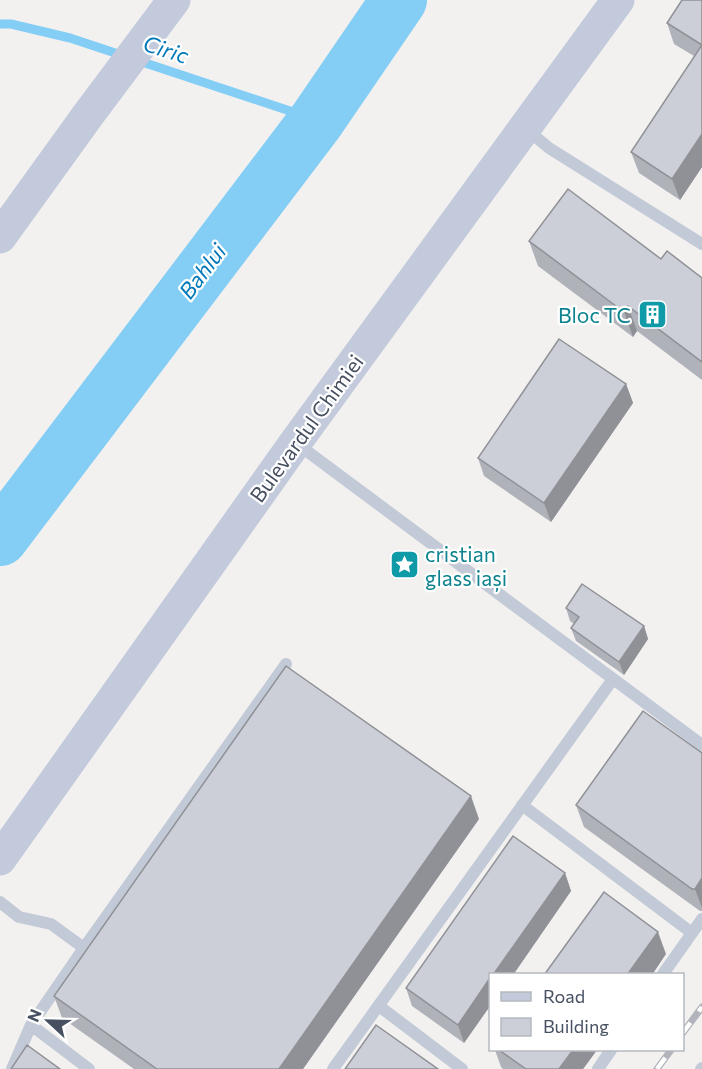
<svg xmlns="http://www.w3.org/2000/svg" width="702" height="1069" font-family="Commissioner,sans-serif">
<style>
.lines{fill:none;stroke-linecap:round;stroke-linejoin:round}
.stream{stroke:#84cef5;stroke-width:9}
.river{stroke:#84cef5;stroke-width:56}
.lane{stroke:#c3cad7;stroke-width:12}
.secondary{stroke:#c2cadb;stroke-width:33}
.rail-casing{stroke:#b2b4bc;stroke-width:7}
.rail{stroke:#fff;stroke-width:4.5;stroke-dasharray:14;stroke-linecap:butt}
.wall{fill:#afb2b9}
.shaded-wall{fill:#8f9196}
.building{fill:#cccfd7;stroke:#8f9196;stroke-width:1.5}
.labels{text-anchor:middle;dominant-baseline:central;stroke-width:4.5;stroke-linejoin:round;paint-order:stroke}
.culture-label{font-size:21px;fill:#0d838f;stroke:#fff;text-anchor:end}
.street-label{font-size:21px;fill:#465060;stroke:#fff}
.water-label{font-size:22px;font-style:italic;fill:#0078ba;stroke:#fff}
</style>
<rect width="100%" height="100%" fill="#f3f1f0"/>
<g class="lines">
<path class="stream" d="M0 24H11L70 38 317 120"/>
<path class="river" d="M0 538 317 120 399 0"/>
<path class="lane" d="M525 128 549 148 702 244
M296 443 702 745
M522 805 692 933
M0 902 19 917 51 924 84 948
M663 974 702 919
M379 1006 462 1069
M31 1025 89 1069
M12 1069 31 1025 84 948 286 664
M333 1069 613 679
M598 1069 611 1050
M701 1069 702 1068"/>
<path class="secondary" d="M0 237 88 115 174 0
M0 859 295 443 618 0"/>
<defs>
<path id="rail" d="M682 1034 702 1007
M657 1069 671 1050"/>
</defs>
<use href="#rail" class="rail-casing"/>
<use href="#rail" class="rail"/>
</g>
<path class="wall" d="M702 0V167L680 200 639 173 631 152 694 56 674 44 667 23Z
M529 241 661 259 702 278V380L637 331 633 337 538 266Z
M626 384 633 403 551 522 484 476 478 458Z
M566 608 644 626 648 639 624 675 576 641 571 628 574 624 570 621Z
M702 753V911H700L584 827 576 805Z
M479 819 303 1069H134L62 1018 54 996Z
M565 873 571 891 513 975H490V1006L464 1043 412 1006 406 988Z
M495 1050H597L583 1069H503L501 1067Z"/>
<path class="shaded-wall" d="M702 134V167L680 200 672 179Z
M628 306 637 331 633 337 624 312Z
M626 384 633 403 551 522 544 503Z
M644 626 648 639 624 675 619 662Z
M471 796 479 819 303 1069H279Z
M565 873 571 891 513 975H493Z
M702 878V908L695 889Z
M658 932 666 954 652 975H627Z
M490 978V1006L464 1043 458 1025Z
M573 1050H597L583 1069H559Z"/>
<path class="building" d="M682 0H702V134L672 179 631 152 702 45 667 23Z
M568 189 661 259 667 251 702 278V362L628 306 624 312 529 241Z
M559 339 626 384 544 503 478 458Z
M582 584 644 626 619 662 571 628 579 617 566 608Z
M286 666 471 796 279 1069H157L54 996Z
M643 711 702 753V878L695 889H692L576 805Z
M513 836 565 873 493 975H490V978L458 1025 406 988Z
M604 892 658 932 627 975H544Z
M376 1025 438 1069H345Z
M27 1045 60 1069H11Z
M499 1050H573L559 1069H526Z"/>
<defs>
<symbol id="building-square" viewBox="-11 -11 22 22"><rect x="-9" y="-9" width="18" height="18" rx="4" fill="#0f9aa8" stroke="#fff"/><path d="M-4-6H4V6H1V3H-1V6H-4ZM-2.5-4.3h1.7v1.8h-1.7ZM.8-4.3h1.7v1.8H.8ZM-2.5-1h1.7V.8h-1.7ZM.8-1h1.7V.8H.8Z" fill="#fff"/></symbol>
<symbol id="sight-square" viewBox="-11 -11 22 22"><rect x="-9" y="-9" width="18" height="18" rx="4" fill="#0f9aa8" stroke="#fff"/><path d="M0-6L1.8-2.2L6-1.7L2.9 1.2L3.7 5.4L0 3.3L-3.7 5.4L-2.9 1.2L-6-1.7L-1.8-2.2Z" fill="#fff"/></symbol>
</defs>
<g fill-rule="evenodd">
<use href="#building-square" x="636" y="298" width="33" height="33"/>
<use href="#sight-square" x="388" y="548" width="33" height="33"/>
</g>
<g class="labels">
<g class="culture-label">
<text x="631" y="314">Bloc TC</text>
<text x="425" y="553" text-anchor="start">cristian<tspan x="425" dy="24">glass iași</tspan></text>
</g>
<g class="street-label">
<text transform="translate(306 428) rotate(-54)">Bulevardul Chimiei</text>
</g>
<g class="water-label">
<text transform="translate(166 49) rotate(18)">Ciric</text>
<text transform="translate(202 271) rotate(-53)">Bahlui</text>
</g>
</g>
<rect x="489" y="973" width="195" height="78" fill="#ffffff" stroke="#b5b9bf" stroke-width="1.5"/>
<rect x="501" y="992" width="30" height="9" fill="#c2cadb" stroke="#b5b9bf" stroke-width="1.5"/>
<text x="543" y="1003" font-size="18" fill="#465060">Road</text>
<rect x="501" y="1018" width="30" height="18" fill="#cccfd7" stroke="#b5b9bf" stroke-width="1.5"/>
<text x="543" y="1033" font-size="18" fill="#465060">Building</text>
<g transform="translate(48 1021) rotate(292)" stroke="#ffffff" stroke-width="4.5" paint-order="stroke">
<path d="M0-4.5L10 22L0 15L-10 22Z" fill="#465060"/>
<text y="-9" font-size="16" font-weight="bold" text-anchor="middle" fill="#465060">N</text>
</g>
</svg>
